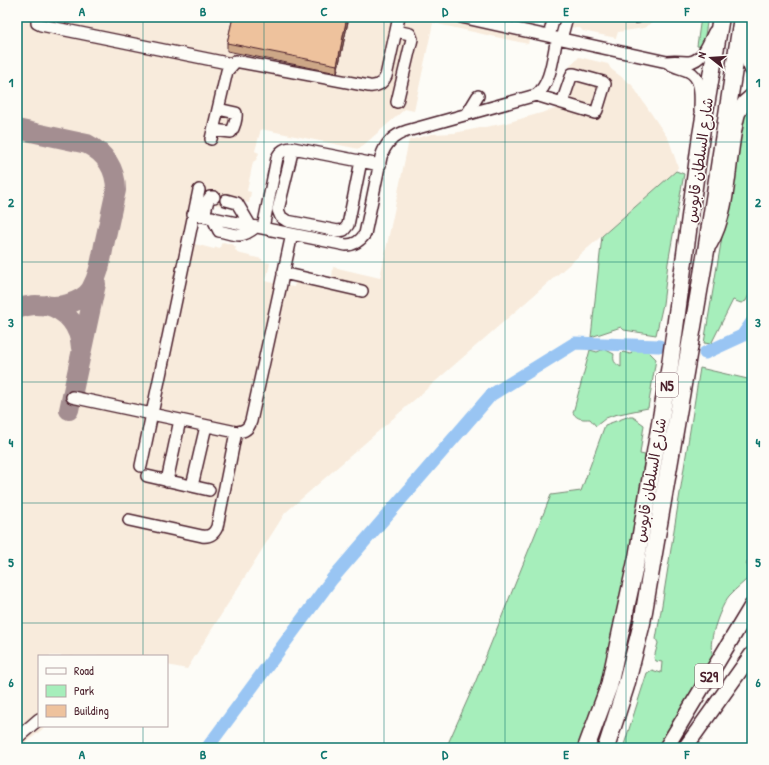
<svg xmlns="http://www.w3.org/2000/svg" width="769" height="765" font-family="'Patrick Hand','Playpen Sans Arabic',sans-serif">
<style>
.built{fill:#f8ebdc}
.green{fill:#a6eebb;stroke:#788673}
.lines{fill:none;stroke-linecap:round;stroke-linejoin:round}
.river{stroke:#99c5f3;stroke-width:13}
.taxiway{stroke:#a48e91;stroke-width:20}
.minor-casing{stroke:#4a1f2b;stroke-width:14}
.major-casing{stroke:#4a1f2b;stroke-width:17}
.highway-casing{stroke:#4a1f2b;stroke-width:19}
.minor{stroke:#fdfcf7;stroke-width:11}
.major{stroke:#fdfcf7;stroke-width:14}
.highway{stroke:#fdfcf7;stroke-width:16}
.wall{fill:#cda787;stroke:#4a1f2b}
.shaded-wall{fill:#a7886e;stroke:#4a1f2b}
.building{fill:#eec29d;stroke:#4a1f2b}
.grid{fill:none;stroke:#0f766e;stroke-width:1;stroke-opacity:0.55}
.labels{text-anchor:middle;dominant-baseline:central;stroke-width:3;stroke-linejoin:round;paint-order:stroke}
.shield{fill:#fdfcf7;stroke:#806168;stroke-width:1}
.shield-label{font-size:14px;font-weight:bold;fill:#4a1f2b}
.street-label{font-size:15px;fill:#4a1f2b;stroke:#fdfcf7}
.neatline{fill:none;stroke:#0f766e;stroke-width:1.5}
.grid-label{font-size:13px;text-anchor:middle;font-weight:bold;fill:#0f766e}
</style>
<rect width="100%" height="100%" fill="#fdfcf7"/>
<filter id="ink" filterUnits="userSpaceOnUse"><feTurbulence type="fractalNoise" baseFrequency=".025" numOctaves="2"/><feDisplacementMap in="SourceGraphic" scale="8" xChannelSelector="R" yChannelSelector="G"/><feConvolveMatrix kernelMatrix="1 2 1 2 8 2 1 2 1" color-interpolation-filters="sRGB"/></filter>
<g filter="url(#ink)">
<path class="built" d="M17 17H660L644 28 618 32 616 38 583 31 580 28H576L540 19 533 22 528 44 433 23 414 111 405 109 359 149 261 129 255 151 259 153 256 160 253 162 247 191 251 192 249 203 224 198 222 206 214 204 216 196 208 194 202 197 191 243 214 249 216 247 220 248 221 244 223 242 234 245V246L236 247 235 250 237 251V253L262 259V261L270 263 266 281 281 285 294 287 298 270 332 277 333 267 380 278 409 140 432 134 454 133 506 123 555 109 570 66 579 57 608 64 611 69 632 85 669 140 678 167 676 171 285 513 187 669 167 665V656H39V726H46L20 748H17Z"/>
<path class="green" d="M701 17H708L703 47 697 46Z
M752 103V288L746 301 741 303 733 300 711 344 704 343 743 113Z
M676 171 684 174 668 263 663 304 656 335 624 330 621 327 591 337 602 236Z
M635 348 648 351 656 359 648 408 614 415 606 418 596 426 590 419C583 419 578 420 573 413L590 350 597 352 604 349 614 354C613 361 614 363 621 367V354L623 352 630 354 632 353 630 351 631 349Z
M700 368 752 380V555L746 564 752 571V574C745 582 736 588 729 596 721 606 708 640 712 652 712 654 714 656 715 658L659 748H623L647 673 652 670 661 673 662 662 656 661 654 658 658 643 656 639 662 605Z
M627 417H633L644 425 640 454 645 455C630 554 617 655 578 748H446L475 683 551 495 581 491 605 425Z"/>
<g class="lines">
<path class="river" d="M705 353 742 336 752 322
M207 748 332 579 491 395 575 343 659 346"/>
<path class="taxiway" d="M17 129 87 144C105 153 116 169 116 190 112 208 108 227 104 245 101 260 99 275 91 289 86 297 77 301 68 304 49 310 38 300 17 309
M46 305C67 310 80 327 81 348
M69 410 96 284"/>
<defs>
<path id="minor" d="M37 17V23L41 25 232 64
M461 17 667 62C674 61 682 62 689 62 703 61 709 42 714 32
M627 17H637
M396 31 410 34 412 39 397 102
M549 36 554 17
M561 39 567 17
M235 61 369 86C377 87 383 83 386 76L399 17
M667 62C674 67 681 68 688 71 703 78 700 97 700 111
M536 95 595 113 597 110 605 84 603 82 574 74H572L562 103
M467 114 478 96
M213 130 231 132C234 128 237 118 236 113L218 109
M211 139 227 71 236 61
M293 148 278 210 281 217 287 221 338 231 344 230 348 225 361 161
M226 200 237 203 250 225
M193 214 346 245C355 245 360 241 365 234L381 157C385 144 393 135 407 131L536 95C551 85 553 55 557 38
M204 216 208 200 210 197H214
M212 217 219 231C238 235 240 239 256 227
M263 228 277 158C280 151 285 148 293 148L380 165
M283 273 362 291
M72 397 236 432C244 432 249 428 251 421L292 234
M141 466 199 190
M147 476 209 490
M167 481 180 420
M192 486 206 426
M129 520 202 536C210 537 214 534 217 527L236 432
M17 738 39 719"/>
<path id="major" d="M751 17C748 35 743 52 752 69
M710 244C731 208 727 153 738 113L745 102 752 96
M666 748 752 605
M685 748 752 654"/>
<path id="highway" d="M586 748 609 686 637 557 670 365 701 135 721 17
M606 748 626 686 642 623 706 251 742 17"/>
</defs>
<use href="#minor" class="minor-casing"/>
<use href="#major" class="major-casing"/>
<use href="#highway" class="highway-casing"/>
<use href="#minor" class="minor"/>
<use href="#major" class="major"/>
<use href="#highway" class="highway"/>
</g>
<path class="wall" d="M233 17H349L337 73 227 51V43Z"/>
<path class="shaded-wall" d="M347 17H349L337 73V65Z"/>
<path class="building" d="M233 17H347L337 65 227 43Z"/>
</g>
<path class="grid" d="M143 17V656M264 17V748M384 17V748M505 17V748M626 17V748M17 142H752M17 262H752M17 382H752M17 503H752M17 623H752M143 726V748"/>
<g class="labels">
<g class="shield">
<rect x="656" y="373" width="22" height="24" rx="3"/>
<rect x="695" y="664" width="28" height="24" rx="3"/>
</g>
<g class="shield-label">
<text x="667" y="385">N5</text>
<text x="709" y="676">S29</text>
</g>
<g class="street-label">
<text transform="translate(699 160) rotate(-82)">شارع السلطان قابوس</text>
<text transform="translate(650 480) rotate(-80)">شارع السلطان قابوس</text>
</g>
</g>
<rect width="769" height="765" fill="none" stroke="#fdfcf7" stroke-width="44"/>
<rect x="38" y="655" width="130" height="72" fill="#fdfcf7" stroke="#b5a4a5"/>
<rect x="46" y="668" width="20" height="6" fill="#fdfcf7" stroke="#b5a4a5"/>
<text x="74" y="675" font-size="12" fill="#4a1f2b">Road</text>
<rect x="46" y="685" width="20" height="12" fill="#a6eebb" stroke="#b5a4a5"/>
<text x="74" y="695" font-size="12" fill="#4a1f2b">Park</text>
<rect x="46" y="705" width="20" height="12" fill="#eec29d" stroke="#b5a4a5"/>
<text x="74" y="715" font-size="12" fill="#4a1f2b">Building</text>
<g transform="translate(711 58) rotate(287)" stroke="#fdfcf7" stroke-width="3" paint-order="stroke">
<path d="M0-3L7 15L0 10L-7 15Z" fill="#4a1f2b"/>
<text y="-6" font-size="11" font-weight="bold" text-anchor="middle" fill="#4a1f2b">N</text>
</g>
<rect x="22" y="22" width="725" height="721" class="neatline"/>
<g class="grid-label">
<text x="82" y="16">A</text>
<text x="203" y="16">B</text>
<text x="324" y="16">C</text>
<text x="445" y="16">D</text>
<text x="566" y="16">E</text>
<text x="687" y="16">F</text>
<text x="11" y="87">1</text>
<text x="758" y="87">1</text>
<text x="11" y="207">2</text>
<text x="758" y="207">2</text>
<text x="11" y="327">3</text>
<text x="758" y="327">3</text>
<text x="11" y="447">4</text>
<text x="758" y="447">4</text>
<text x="11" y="567">5</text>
<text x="758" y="567">5</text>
<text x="11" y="687">6</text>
<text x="758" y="687">6</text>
<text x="82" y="759">A</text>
<text x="203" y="759">B</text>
<text x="324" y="759">C</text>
<text x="445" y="759">D</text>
<text x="566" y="759">E</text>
<text x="687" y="759">F</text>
</g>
</svg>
